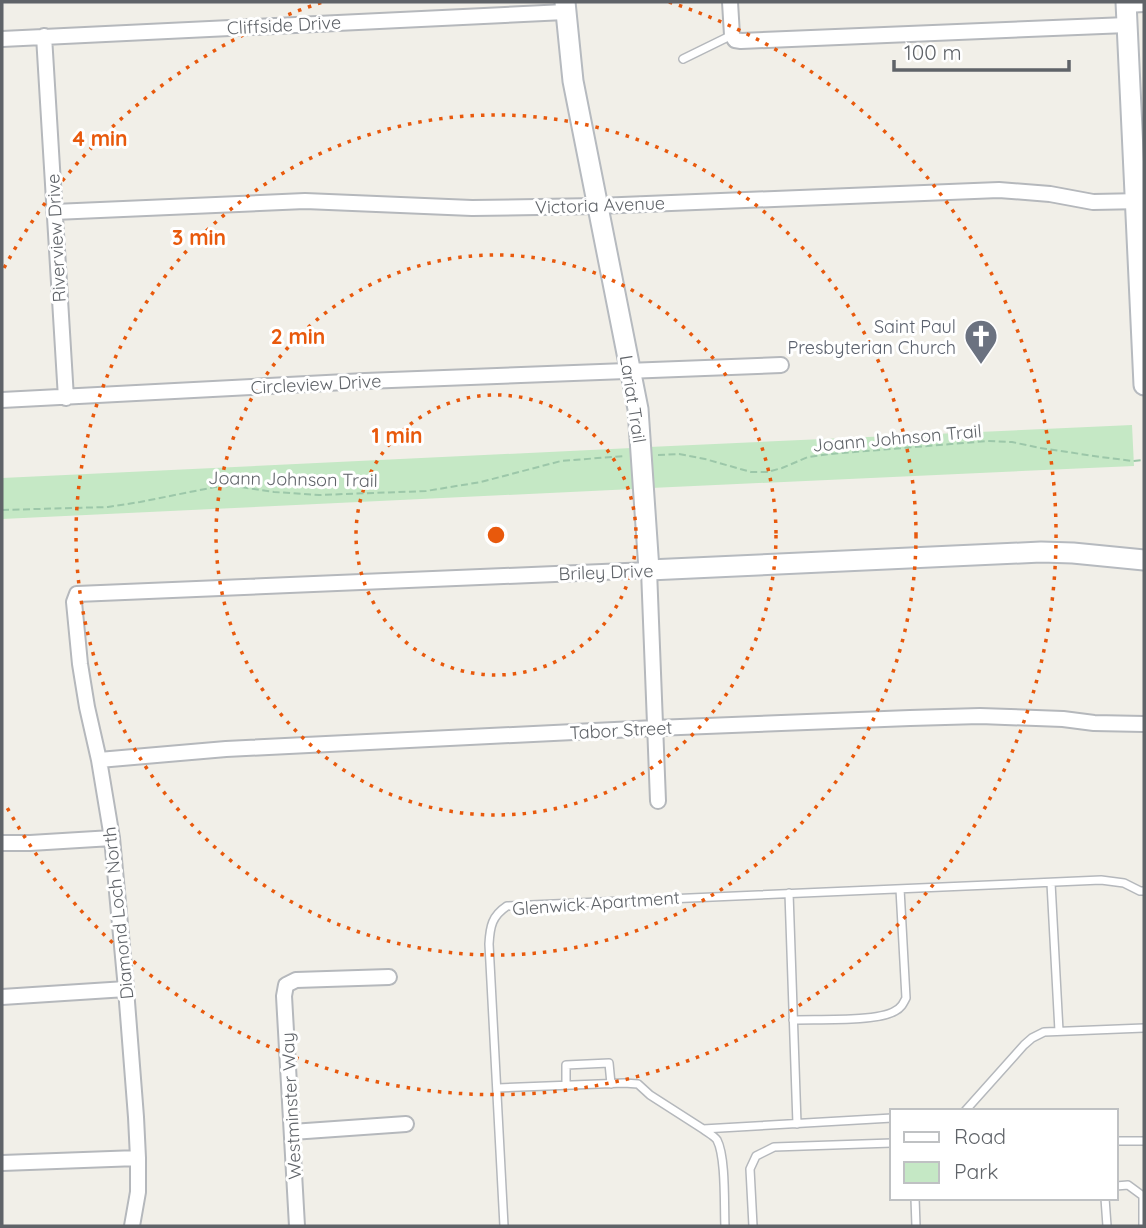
<svg xmlns="http://www.w3.org/2000/svg" width="1146" height="1228" font-family="Quicksand,sans-serif">
<style>
.green{fill:#c5e8c5}
.lines{fill:none;stroke-linecap:round;stroke-linejoin:round}
.lane-casing{stroke:#b5b8bc;stroke-width:10}
.street-casing{stroke:#b5b8bc;stroke-width:18}
.secondary-casing{stroke:#b6babf;stroke-width:23}
.path{stroke:#9cc7a9;stroke-width:2;stroke-dasharray:7 3.5;stroke-linecap:butt}
.lane{stroke:#fff;stroke-width:7}
.street{stroke:#fff;stroke-width:14}
.secondary{stroke:#fff;stroke-width:19}
.ring{fill:none;stroke:#e8590c;stroke-width:3.5;stroke-dasharray:3.5 7}
.labels{text-anchor:middle;dominant-baseline:central;stroke-width:6;stroke-linejoin:round;paint-order:stroke}
.street-label{font-size:18px;fill:#5f6368;stroke:#fff}
.worship-label{font-size:18px;fill:#5b616d;stroke:#fff;text-anchor:end}
.centre{fill:#e8590c;stroke:#fff;stroke-width:3.5}
.ring-label{font-size:21px;text-anchor:middle;font-weight:bold;fill:#e8590c;stroke:#fff;stroke-width:6;stroke-linejoin:round;paint-order:stroke}
</style>
<rect width="100%" height="100%" fill="#f1efe8"/>
<path class="green" d="M1132 425 1134 466 651 488 649 447Z
M632 448 633 489 2 519V478Z"/>
<g class="lines">
<defs>
<path id="lane" d="M683 59 732 35
M1051 883 1059 1031
M789 893 797 1124
M793 1020C817 1019 877 1022 895 1011 901 1008 903 1004 906 998L900 889
M566 1085V1065L609 1063 611 1084
M498 1088 624 1083 638 1084 650 1095 703 1129 892 1118
M965 1111 1024 1045 1032 1038 1044 1032 1144 1028
M703 1129C708 1133 714 1136 717 1140 726 1157 724 1206 725 1226
M1116 1141H1144
M1116 1186 1128 1185 1143 1196V1226
M915 1198 916 1226
M1105 1198 1107 1226
M504 1226 489 944C490 926 492 916 507 906L1101 880 1124 883 1140 891H1144
M753 1226 750 1169 756 1156 774 1147 892 1143"/>
<path id="street" d="M730 2 732 35 735 40 741 41 1127 25
M1126 5 1144 4
M44 36 66 398
M2 39 565 12
M54 212 305 201 472 208 597 206 999 190 1050 194 1093 202 1143 201
M2 400 365 381 781 365
M99 760 226 749 655 728 910 718 980 716 1063 719 1094 723 1144 724
M2 843H30L112 838
M2 997 126 989
M292 1132 406 1124
M2 1163 138 1158
M132 1226 138 1192V1158L136 1117 126 989 112 838 99 760 87 707 80 664 74 602 77 594 649 570 658 801
M297 1226 284 996 286 985 296 980 389 977"/>
<path id="secondary" d="M565 2 573 81 638 409 649 570 1041 552 1073 553 1144 560
M1126 2 1144 385"/>
</defs>
<use href="#lane" class="lane-casing"/>
<use href="#street" class="street-casing"/>
<use href="#secondary" class="secondary-casing"/>
<path class="path" d="M658 455 679 454 705 459 751 472H767L782 468 808 457 830 454 988 441 1012 442 1040 448 1101 457 1133 461 1144 460
M2 510 108 507 140 502 215 487 234 486 274 492 319 495 426 491 481 482 561 461 624 456"/>
<use href="#lane" class="lane"/>
<use href="#street" class="street"/>
<use href="#secondary" class="secondary"/>
</g>
<g class="ring">
<circle cx="496" cy="535" r="140"/>
<circle cx="496" cy="535" r="280"/>
<circle cx="496" cy="535" r="420"/>
<path d="M4 268A560 560 0 0 1 323 2M669 2A560 560 0 1 1 4 802"/>
</g>
<defs>
<symbol id="church-pin" viewBox="-11 -11 22 30"><path d="M0 17L-7.5 6A9.5 9.5 0 1 1 7.5 6Z" fill="#6b7280" stroke="#fff"/><path d="M-1.2-6h2.4v3.5h3.3v2.4h-3.3V6h-2.4V-.1h-3.3v-2.4h3.3Z" fill="#fff"/></symbol>
</defs>
<g fill-rule="evenodd">
<use href="#church-pin" x="962" y="317" width="38" height="52"/>
</g>
<g class="labels">
<g class="street-label">
<text transform="translate(284 25) rotate(-3)">Cliffside Drive</text>
<text transform="translate(600 205) rotate(-2)">Victoria Avenue</text>
<text transform="translate(56 238) rotate(-93)">Riverview Drive</text>
<text transform="translate(316 384) rotate(-3)">Circleview Drive</text>
<text transform="translate(633 399) rotate(81)">Lariat Trail</text>
<text transform="translate(897 438) rotate(-5)">Joann Johnson Trail</text>
<text transform="translate(293 479) rotate(1)">Joann Johnson Trail</text>
<text transform="translate(606 572) rotate(-2)">Briley Drive</text>
<text transform="translate(621 730) rotate(-3)">Tabor Street</text>
<text transform="translate(596 903) rotate(-4)">Glenwick Apartment</text>
<text transform="translate(118 913) rotate(-96)">Diamond Loch North</text>
<text transform="translate(291 1106) rotate(-93)">Westminster Way</text>
</g>
<g class="worship-label">
<text x="956" y="326">Saint Paul<tspan x="956" dy="21">Presbyterian Church</tspan></text>
</g>
</g>
<circle cx="496" cy="535" r="10" class="centre"/>
<g class="ring-label">
<text x="100" y="146">4 min</text>
<text x="199" y="245">3 min</text>
<text x="298" y="344">2 min</text>
<text x="397" y="443">1 min</text>
</g>
<rect width="1146" height="1228" fill="none" stroke="#5f6368" stroke-width="7"/>
<rect x="890" y="1109" width="228" height="91" fill="#ffffff" stroke="#bfc1c3" stroke-width="2"/>
<rect x="904" y="1132" width="35" height="10" fill="#ffffff" stroke="#bfc1c3" stroke-width="2"/>
<text x="954" y="1144" font-size="21" fill="#5f6368">Road</text>
<rect x="904" y="1162" width="35" height="21" fill="#c5e8c5" stroke="#bfc1c3" stroke-width="2"/>
<text x="954" y="1179" font-size="21" fill="#5f6368">Park</text>
<path d="M894 60v10h175v-10" fill="none" stroke="#5f6368" stroke-width="3.5"/>
<text x="904" y="60" font-size="21" fill="#5f6368" stroke="#ffffff" stroke-width="5" paint-order="stroke">100 m</text>
</svg>
